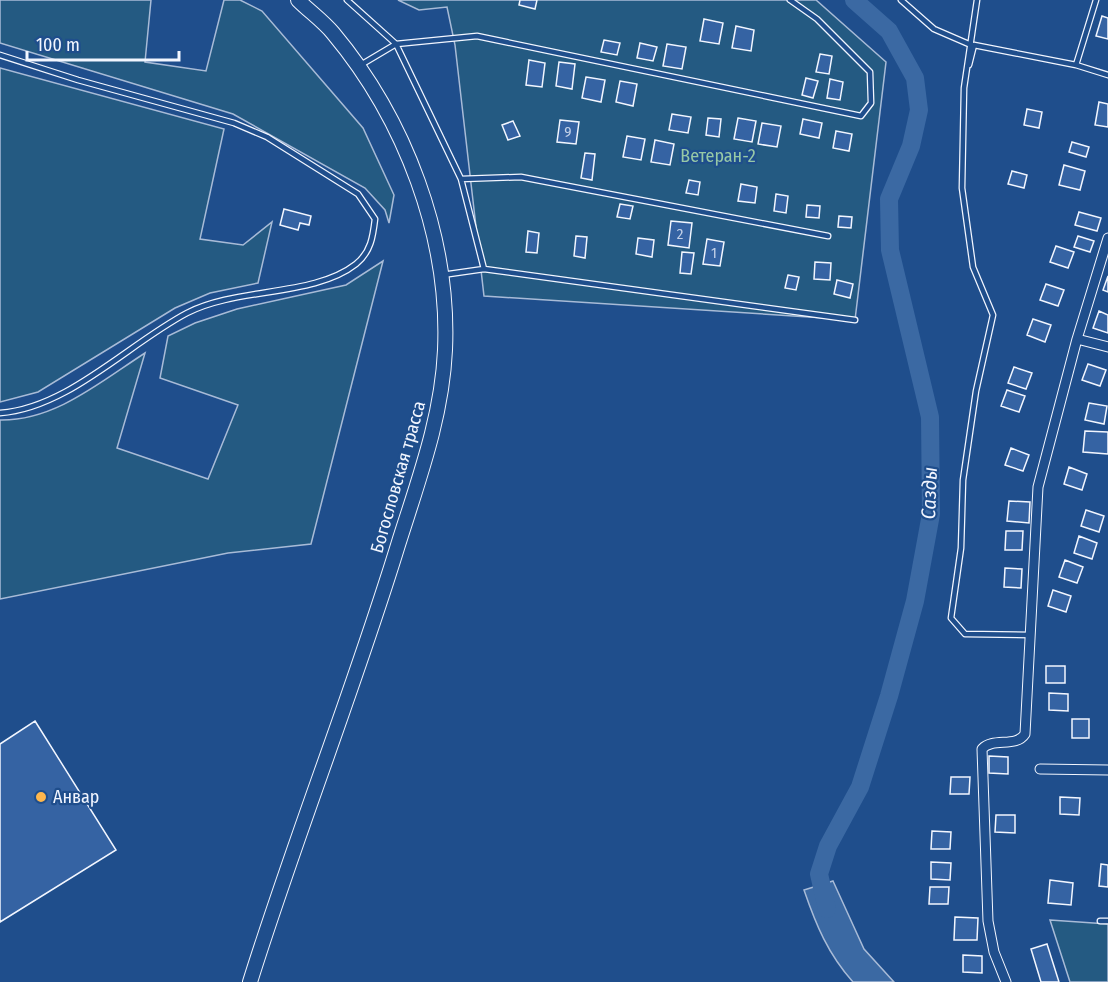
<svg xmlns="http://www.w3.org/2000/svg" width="1108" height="982" font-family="'Fira Sans Condensed',sans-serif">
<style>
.green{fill:#245a82;stroke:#a8bbd7;stroke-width:1.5}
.water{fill:#3b69a3;stroke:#a8bbd7;stroke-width:1.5}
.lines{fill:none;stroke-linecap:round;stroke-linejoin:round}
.river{stroke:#3b69a3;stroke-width:18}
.building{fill:#3563a3;stroke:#f2f6ff;stroke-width:1.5}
.lane-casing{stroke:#f2f6ff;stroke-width:7}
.street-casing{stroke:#f2f6ff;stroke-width:11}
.secondary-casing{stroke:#f2f6ff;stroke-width:16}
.lane{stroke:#1f4e8c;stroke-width:4.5}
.street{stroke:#1f4e8c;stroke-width:9}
.secondary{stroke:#1f4e8c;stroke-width:14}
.poi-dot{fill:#ffb74d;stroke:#1f4e8c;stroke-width:2}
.labels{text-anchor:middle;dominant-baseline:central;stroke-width:4.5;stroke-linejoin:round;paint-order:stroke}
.number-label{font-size:15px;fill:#c3d1e8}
.park-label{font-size:18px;fill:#97c8a6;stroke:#1f4e8c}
.street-label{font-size:18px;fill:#f2f6ff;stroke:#1f4e8c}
.poi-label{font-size:18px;fill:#f2f6ff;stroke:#1f4e8c;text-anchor:start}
.water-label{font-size:20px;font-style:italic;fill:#f2f6ff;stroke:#1f4e8c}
</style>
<rect width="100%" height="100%" fill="#1f4e8c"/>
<path class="green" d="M0 0H151L145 62 206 71 224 0H240L262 11 363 128 394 195 389 223 385 210 365 188 233 114 0 43Z
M398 0H816L886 62 855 320 484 296 455 45 447 7 419 10Z
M0 68 224 129 200 239 243 245 272 222 258 283 210 293 175 308 38 392 0 402Z
M383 261 311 544 228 553 0 599V420C55 421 100 382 145 353L117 448 208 479 238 405 160 378 168 336 195 323 237 309 346 285Z
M1050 920 1108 924V982H1070Z"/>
<path class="water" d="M833 881 864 949 894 982H853C828 954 816 925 804 890Z"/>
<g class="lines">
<path class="river" d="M827 909 819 874 828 846 860 787 889 696 915 601 931 514 930 417 890 250 889 199 911 146 919 110 915 78 889 31 854 0"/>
</g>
<path class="building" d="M520 0H537L535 9 519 5Z
M1102 16 1108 18V39L1096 36Z
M704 19 723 23 719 44 700 41Z
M736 26 754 30 751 51 732 48Z
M604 40 620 43 617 55 601 52Z
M640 43 657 47 653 61 637 58Z
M667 44 686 47 682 69 663 66Z
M820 54 832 56 829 74 816 72Z
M529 60 545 63 542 87 526 85Z
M559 62 575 64 572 89 556 86Z
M586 77 605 80 601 102 582 98Z
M806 78 818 81 813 98 802 95Z
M830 79 843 82 840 100 827 98Z
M620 81 637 84 633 106 616 102Z
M1099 102 1108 104V127L1095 125Z
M1027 109 1042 112 1039 128 1024 125Z
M672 114 691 117 688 133 669 130Z
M708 118 721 119 719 137 706 135Z
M738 118 756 121 752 142 734 139Z
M803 119 822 123 819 138 800 134Z
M560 120 579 122 576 144 557 142Z
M513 121 520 136 508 140 502 125Z
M762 123 781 126 777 147 758 144Z
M836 131 852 134 849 151 833 148Z
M627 136 645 139 641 160 623 157Z
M655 140 674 144 670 165 651 162Z
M1072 142 1089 147 1086 157 1069 152Z
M585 153 595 154 592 180 581 178Z
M1064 165 1085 171 1080 190 1059 185Z
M1012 171 1027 175 1024 188 1008 184Z
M689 180 700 182 698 195 686 193Z
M741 184 757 187 755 203 738 201Z
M776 194 788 196 786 213 774 211Z
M620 204 633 206 630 219 617 217Z
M807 205 820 206 819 218 806 217Z
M284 209 311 216 309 225 300 223 298 230 280 225Z
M1079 212 1101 218 1097 231 1075 225Z
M839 216 852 217 851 228 838 227Z
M671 221 692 223 689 248 668 245Z
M528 231 539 233 537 253 526 252Z
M576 236 587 237 585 258 574 256Z
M1078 236 1094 241 1090 252 1074 247Z
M638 238 654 240 652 257 636 254Z
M707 239 724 242 720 266 703 264Z
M1056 246 1074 252 1068 268 1050 262Z
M682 252 694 253 691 274 680 273Z
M815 262 831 263 830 280 814 279Z
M788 275 799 277 796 290 785 288Z
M1108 276V292L1103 290Z
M837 280 853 284 850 298 834 294Z
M1046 284 1064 290 1058 306 1040 300Z
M1099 311 1108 315V333L1093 328Z
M1033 319 1051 325 1045 342 1027 335Z
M1088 364 1106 370 1100 386 1082 380Z
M1014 367 1032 373 1026 389 1008 383Z
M1007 390 1025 396 1019 412 1001 406Z
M1089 403 1107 406 1104 424 1085 420Z
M1085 431 1108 432V454L1083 452Z
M1011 448 1029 455 1023 471 1005 465Z
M1069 467 1087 474 1082 490 1064 484Z
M1009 501 1030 502 1029 523 1007 521Z
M1086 510 1104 516 1099 532 1081 526Z
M1006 531H1023L1022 550H1005Z
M1079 536 1097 543 1092 559 1074 553Z
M1065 560 1083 567 1077 583 1059 577Z
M1005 568 1022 569 1021 588 1004 587Z
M1053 590 1071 596 1066 612 1048 606Z
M1046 666H1065V683H1046Z
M1049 693 1068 694V711L1049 710Z
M1072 719H1089V738H1072Z
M35 721 116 850 0 922V744Z
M989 756 1008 757V774L989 773Z
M951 777H970L969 794H950Z
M1060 797 1080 798 1079 815 1060 814Z
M996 815H1015V833L995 832Z
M932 831 951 832 950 849H931Z
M931 862 951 863 950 880 931 879Z
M1101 864 1108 865V887L1099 886Z
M1050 880 1073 883 1071 905 1048 903Z
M930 887H949L948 904H929Z
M955 917 978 918 977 940H954Z
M1047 944 1059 982H1041L1031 949Z
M963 955 982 956V973L963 972Z"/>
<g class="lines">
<defs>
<path id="lane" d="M347 0 396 44 461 179 521 177 828 236
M901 0 934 29 971 45
M977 0 964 88 962 188 973 267 993 315 976 391 963 480 961 548 951 618 965 634 1031 635
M0 55 78 80 234 123 267 137 358 194 375 219C373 236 371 252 356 264 314 297 237 287 187 313 128 344 68 408 0 413
M969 65 974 45 1076 65 1096 0
M1076 65 1108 75
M359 66 396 44 477 36 861 116 871 103 870 72 817 19 790 0
M461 179 484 269 855 320
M442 275 484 269
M1100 921H1108"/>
<path id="street" d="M1077 339 1108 347
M1040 769 1108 770
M1006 982 994 952 988 921 982 749C993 737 1016 748 1025 734L1038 487 1077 339 1108 238"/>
<path id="secondary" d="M250 982C296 835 353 692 398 545 418 481 442 418 445 350 450 237 405 119 333 33 323 21 309 11 298 0"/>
</defs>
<use href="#lane" class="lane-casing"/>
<use href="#street" class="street-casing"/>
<use href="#secondary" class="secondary-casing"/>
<use href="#lane" class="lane"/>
<use href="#street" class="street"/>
<use href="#secondary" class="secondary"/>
</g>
<circle class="poi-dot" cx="41" cy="797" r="6"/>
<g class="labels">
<g class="number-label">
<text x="568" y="132">9</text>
<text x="680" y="234">2</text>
<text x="714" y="253">1</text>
</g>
<g class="park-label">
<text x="718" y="156">Ветеран-2</text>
</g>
<g class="street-label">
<text transform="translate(398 477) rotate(-74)">Богословская трасса</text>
</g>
<g class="poi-label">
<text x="53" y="797">Анвар</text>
</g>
<g class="water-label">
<text transform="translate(929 493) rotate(-88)">Сазды</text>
</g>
</g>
<path d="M27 51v9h152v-9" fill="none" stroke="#f2f6ff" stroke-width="3"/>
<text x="36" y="51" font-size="18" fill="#f2f6ff" stroke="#1f4e8c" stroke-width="4.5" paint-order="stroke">100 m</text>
</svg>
